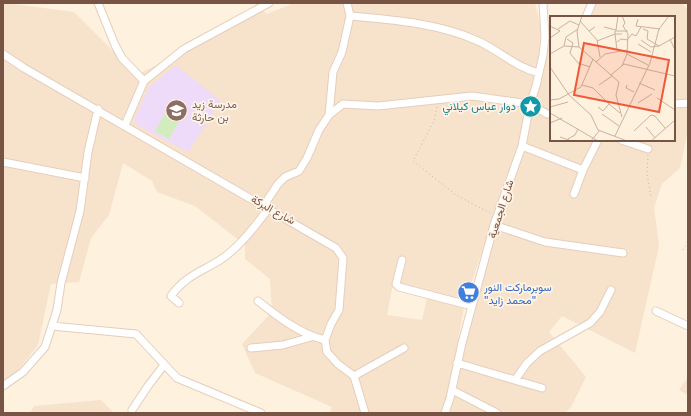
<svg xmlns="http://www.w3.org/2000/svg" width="691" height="416" font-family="'Fira Sans',Vazirmatn,sans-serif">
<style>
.residential{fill:#f7e2cc}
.education{fill:#eedbfa}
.green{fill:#d2edbc}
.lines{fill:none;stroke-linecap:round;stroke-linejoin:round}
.minor-casing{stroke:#e5cebd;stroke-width:9}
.path{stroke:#dbae97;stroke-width:1;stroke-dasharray:1 3;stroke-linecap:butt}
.minor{stroke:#fff;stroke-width:7}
.labels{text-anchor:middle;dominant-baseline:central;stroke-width:3.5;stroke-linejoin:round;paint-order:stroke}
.education-label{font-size:11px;fill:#785e54;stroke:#fff4e7;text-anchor:start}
.culture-label{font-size:11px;fill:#0d838f;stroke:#fff4e7;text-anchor:end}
.street-label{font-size:11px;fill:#775444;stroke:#fff4e7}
.shop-label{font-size:11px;fill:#366cbe;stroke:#fff4e7;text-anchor:start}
.inset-road{fill:none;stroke:#c8b2a0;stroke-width:1}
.view{fill:#ef5938;fill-opacity:0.15;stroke:#ef5938;stroke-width:2}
.inset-edge{fill:none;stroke:#775444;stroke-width:2}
</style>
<rect width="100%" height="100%" fill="#fef1de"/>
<path class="residential" d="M7 3 74 12 137 75 239 22 260 9 267 14 294 3H535L541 28 538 62 523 133 464 304 393 284 387 315 422 320 427 298 464 307 445 413H330L332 407 255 373 242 344 272 312 270 279 245 259V245L195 206 157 192 152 181 123 163 109 215 91 238 79 282 51 284 38 345 13 377 3 383V5Z
M587 3H681L688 9V131L680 168 662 184 654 207 659 246 635 353 562 316 549 332 586 377 571 407 565 413H450L459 368 496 227 525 147 543 40 551 31V140H674V17H581Z
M688 377V395L679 390Z
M101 400 114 413H30L34 406Z"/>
<path class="education" d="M176 65 221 101 188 152 137 125 135 122V118L149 87Z"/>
<path class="green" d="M167 110 181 118 169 139 155 131Z"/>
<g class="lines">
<defs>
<path id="minor" d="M98 3 115 45 122 58 144 81
M350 16C393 20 438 23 478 41 500 51 515 67 539 73
M586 17 592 3
M3 54 24 68 336 248 343 258 339 310 331 324 325 340 327 352 338 364 354 376 365 413
M674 104 688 103
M329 115 333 72 342 52 350 16 347 3
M125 125 144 81 184 49 269 3
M621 140 648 149
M522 146 583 170
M3 162 85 178
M574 194 583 170 598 140
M264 205 278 184 285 177 299 171 307 158 319 130 329 115 343 104 378 106 472 96 530 104 547 114H551
M494 225 545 242 623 253
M402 260 396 284 399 287 472 306
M258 301C278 317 300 334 325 340
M179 303 171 296C185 276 201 272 220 260 240 247 255 226 269 208
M656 311 688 326
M52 326 136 334 177 378 261 413
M251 348 283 345 311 337
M457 363 542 388
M354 376 404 348
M515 380 527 363 540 351 590 323 600 312 611 290
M3 386 23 372 45 347 57 310 61 283 80 211 88 152 98 109
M452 390 497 413
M132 410 148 386 164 365
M445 413 450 398 462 343 494 225 522 146 530 104 536 86 543 55 545 37 543 3"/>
</defs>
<use href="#minor" class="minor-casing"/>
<path class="path" d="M437 107 434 121 413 161 456 195 490 213
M648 155 647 174 651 196
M683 250 688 241"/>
<use href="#minor" class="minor"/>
</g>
<defs>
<symbol id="sight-disc" viewBox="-11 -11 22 22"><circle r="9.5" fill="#0f9aa8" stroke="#fff4e7"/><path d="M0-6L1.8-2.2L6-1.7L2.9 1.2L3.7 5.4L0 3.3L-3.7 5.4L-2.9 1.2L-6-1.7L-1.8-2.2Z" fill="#fff"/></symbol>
<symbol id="school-disc" viewBox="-11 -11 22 22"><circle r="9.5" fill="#8d6e63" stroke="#fff4e7"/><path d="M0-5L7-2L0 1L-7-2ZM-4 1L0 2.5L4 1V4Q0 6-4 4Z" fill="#fff"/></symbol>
<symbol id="supermarket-disc" viewBox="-11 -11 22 22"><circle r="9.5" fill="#3f7fe0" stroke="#fff4e7"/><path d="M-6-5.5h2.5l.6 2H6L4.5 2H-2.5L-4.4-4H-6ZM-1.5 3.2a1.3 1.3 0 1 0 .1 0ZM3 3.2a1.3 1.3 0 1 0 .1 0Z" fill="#fff"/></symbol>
</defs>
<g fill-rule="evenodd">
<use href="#sight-disc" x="518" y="94" width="25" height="25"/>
<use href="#school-disc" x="164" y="98" width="25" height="25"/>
<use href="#supermarket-disc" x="456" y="280" width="25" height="25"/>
</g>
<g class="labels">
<g class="education-label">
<text x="192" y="104">مدرسة زيد<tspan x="192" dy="13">بن حارثة</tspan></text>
</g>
<g class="culture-label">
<text x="516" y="106">دوار عباس كيلاني</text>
</g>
<g class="street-label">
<text transform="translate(501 209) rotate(-72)">شارع الجمعية</text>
<text transform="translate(273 210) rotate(29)">شارع البركة</text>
</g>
<g class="shop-label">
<text x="484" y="287">سوبرماركت النور<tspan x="484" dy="13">"محمد زايد"</tspan></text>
</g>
</g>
<g transform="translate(550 16)">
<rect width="125" height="125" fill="#fef1de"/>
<path class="inset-road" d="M32 0 27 15 29 31 69 66 66 79 72 101M88 3 86 10 110 13M30 5 39 15M0 10 10 15 0 22M45 11 39 15 47 24 50 41M54 11 66 14 68 0M8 13 20 5 29 9M93 13 98 15 97 23 109 30 125 21M72 18H65V15H78M17 23 23 27 20 37 28 47 40 51M78 23 82 18 86 20 91 11M120 23 125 34M91 24 101 31 109 30M47 25 65 18 67 34M67 26 71 23 78 24M88 28 101 36M14 30 16 21 28 13M0 38 14 30 29 31M77 38 98 49M46 46 55 38 77 34M72 50 77 38 78 18 73 10 75 7 72 0M0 51 19 79 41 99 48 114 77 125M61 59 74 48 125 60M89 67 105 74M32 69 43 72 59 88 53 95 48 91M49 69 62 60M77 69 76 72 84 76M107 82 125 94M0 84 9 83 31 71 43 43M88 87 102 78M59 88 70 97M0 91 18 86M0 97 48 125M52 98 69 110M0 107 12 102M96 111 105 122M84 115 101 99 105 100 115 112M65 120 100 47 109 13 119 0M10 121 22 125M18 123 25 119 28 113M41 125 49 115M101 125 125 104"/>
<path class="view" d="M34 27 119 44 109 96 24 79Z"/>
<rect width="125" height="125" class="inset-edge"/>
</g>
<rect width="691" height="416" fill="none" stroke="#775444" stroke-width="8"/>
</svg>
